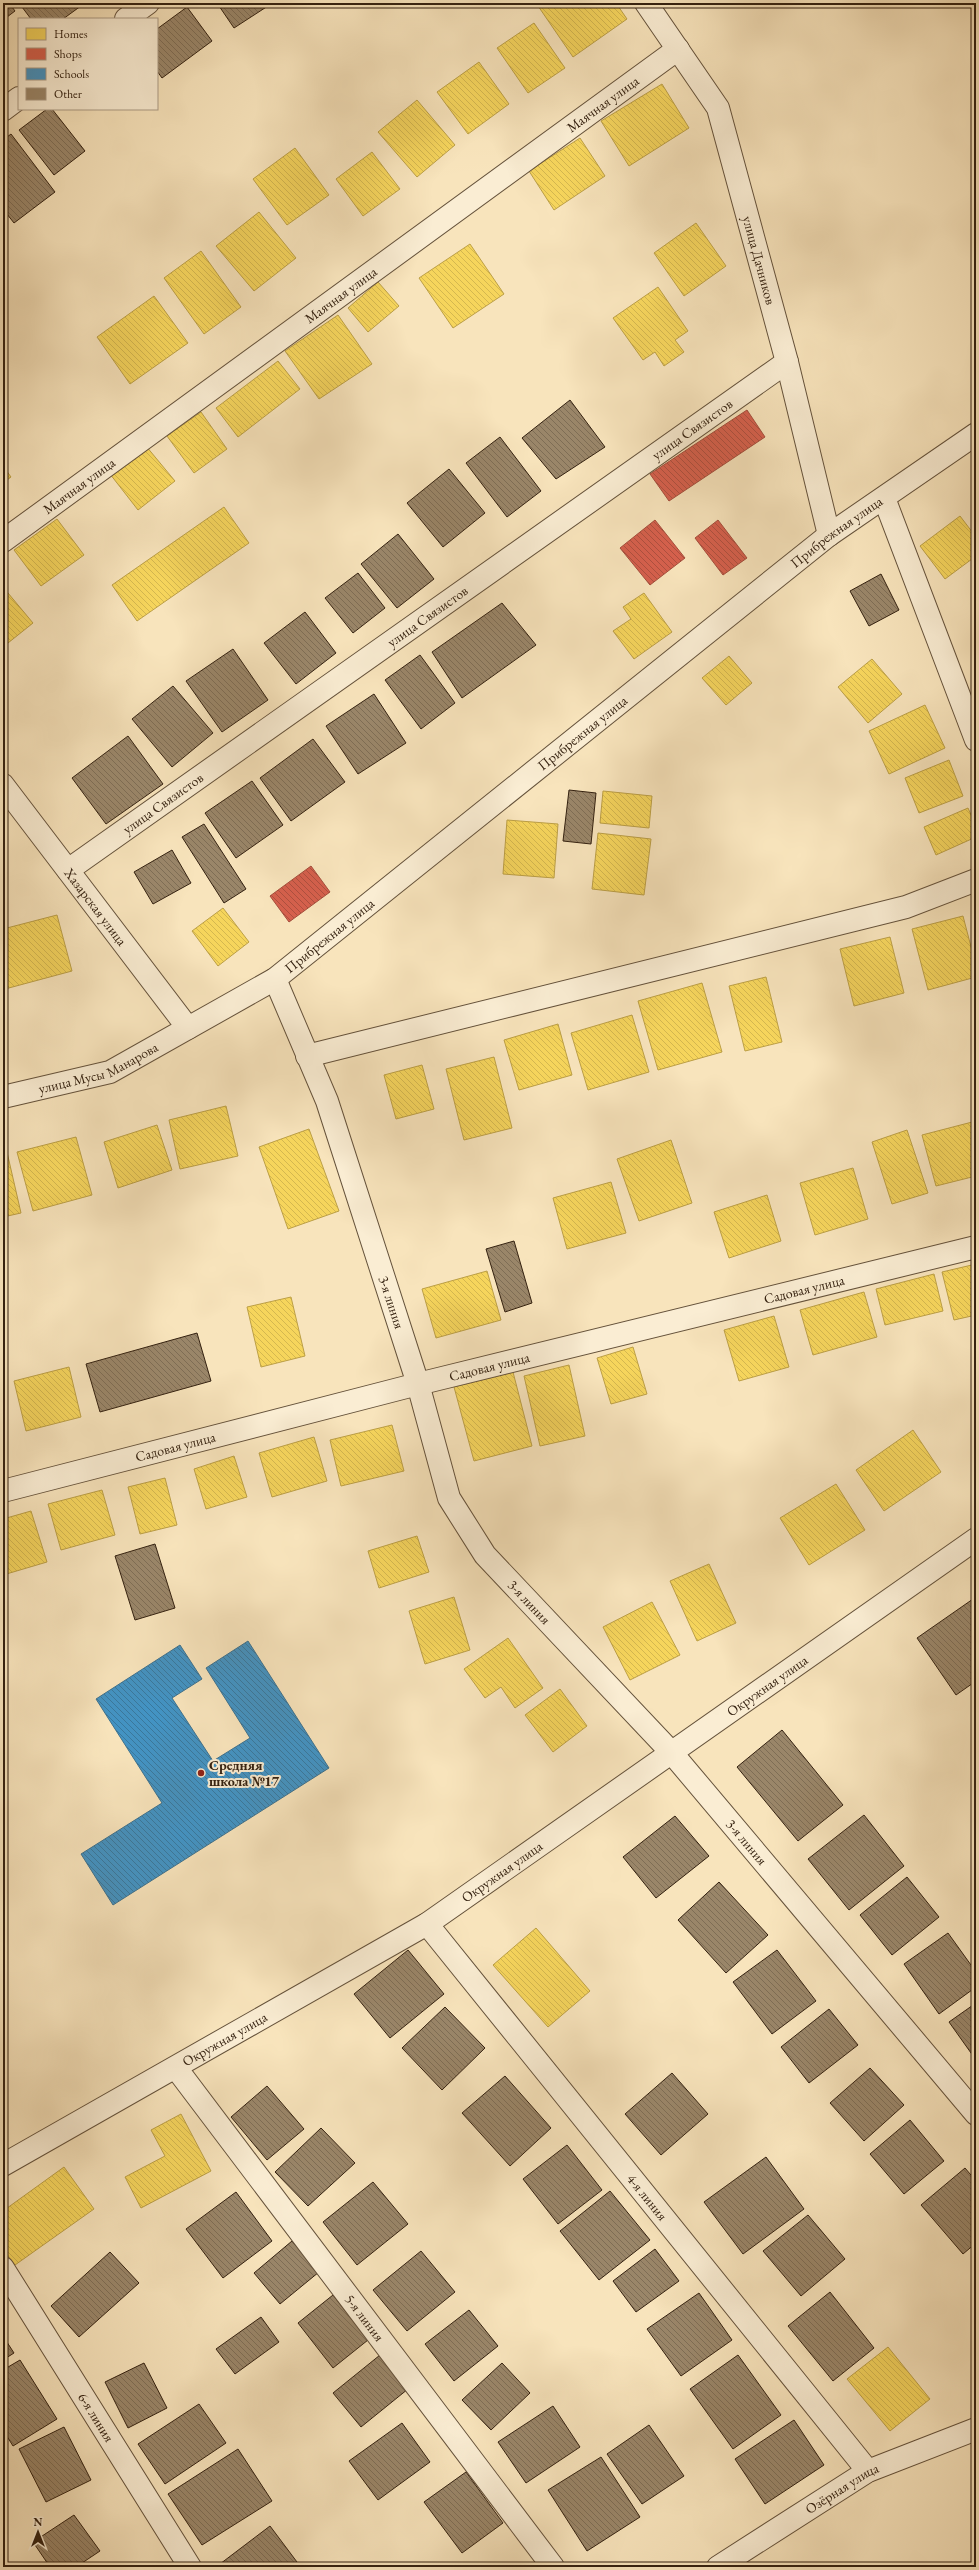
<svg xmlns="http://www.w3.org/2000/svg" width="979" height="2570" font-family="'EB Garamond',serif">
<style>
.homes{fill:url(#homes-back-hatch);stroke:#bc9f45}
.shops{fill:url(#shops-back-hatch);stroke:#a54d3b}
.schools{fill:url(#schools-back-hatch);stroke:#3e718d}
.building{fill:url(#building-back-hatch);stroke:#342110}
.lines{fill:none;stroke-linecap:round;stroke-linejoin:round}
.minor-casing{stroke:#65523b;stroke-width:24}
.minor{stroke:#faedd3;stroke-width:22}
.poi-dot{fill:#8f2418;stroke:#faedd3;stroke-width:1.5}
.labels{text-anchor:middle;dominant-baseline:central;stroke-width:4;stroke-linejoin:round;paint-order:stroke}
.street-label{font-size:14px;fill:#342110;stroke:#faedd3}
.poi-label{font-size:14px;font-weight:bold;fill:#342110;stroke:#faedd3;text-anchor:start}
</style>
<defs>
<pattern id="homes-back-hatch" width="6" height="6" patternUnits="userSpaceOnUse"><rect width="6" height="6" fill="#f6d55c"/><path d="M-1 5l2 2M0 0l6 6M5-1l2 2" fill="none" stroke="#d4b74f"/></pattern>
<pattern id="shops-back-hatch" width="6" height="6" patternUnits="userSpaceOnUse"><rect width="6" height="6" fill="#d6604d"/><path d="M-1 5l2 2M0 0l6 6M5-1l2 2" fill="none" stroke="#ae4f3f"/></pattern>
<pattern id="schools-back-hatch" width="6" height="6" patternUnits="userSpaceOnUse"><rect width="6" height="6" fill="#4393c3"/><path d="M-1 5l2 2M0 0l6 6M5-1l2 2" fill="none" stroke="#39789d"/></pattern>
<pattern id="building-back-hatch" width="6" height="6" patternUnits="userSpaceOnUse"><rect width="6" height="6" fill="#9a8669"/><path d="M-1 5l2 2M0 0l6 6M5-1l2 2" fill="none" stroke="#7e6d55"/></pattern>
</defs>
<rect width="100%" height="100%" fill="#f8e4bc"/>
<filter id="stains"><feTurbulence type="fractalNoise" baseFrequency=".005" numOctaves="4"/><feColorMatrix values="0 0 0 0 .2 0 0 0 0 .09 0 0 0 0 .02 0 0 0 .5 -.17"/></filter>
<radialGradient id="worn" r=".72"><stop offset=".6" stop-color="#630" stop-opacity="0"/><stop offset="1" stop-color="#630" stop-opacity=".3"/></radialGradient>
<path class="homes" d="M536 3H616L627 19 573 57Z
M534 23 565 68 528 93 497 48Z
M479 62 509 104 468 134 437 92Z
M662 84 689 128 629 166 601 121Z
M417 100 455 145 417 177 378 132Z
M580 138 605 176 554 210 529 171Z
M295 148 329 195 287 225 253 179Z
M372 152 400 189 363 216 336 179Z
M259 212 296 258 254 291 216 246Z
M696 223 726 266 684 296 654 253Z
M470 244 504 294 453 328 419 278Z
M201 251 241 307 204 334 164 278Z
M378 282 399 306 368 332 348 308Z
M658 287 688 331 675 340 684 352 664 366 655 352 643 360 613 318Z
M154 296 188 343 130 384 97 337Z
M338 315 372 364 319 399 285 351Z
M278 361 300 389 238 437 216 408Z
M201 412 227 449 194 473 167 436Z
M146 446 175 481 138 510 110 474Z
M3 466 11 477 3 483Z
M224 507 249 543 137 621 112 585Z
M960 516 976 537V556L945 579 920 546Z
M57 519 84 555 41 586 14 550Z
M3 587 33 623 3 647Z
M644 593 672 632 634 659 613 631 631 619 623 607Z
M729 656 752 683 726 705 702 678Z
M872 659 902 694 868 723 838 687Z
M925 705 945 748 889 774 869 731Z
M949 760 963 796 919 813 905 778Z
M603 791 652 796 649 828 600 823Z
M968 808 976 826V837L936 855 924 827Z
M507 820 558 824 554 878 503 874Z
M598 833 651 839 644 895 592 889Z
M223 908 249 942 218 966 192 931Z
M57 915 72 971 5 989 3 929Z
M963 916 976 966V977L928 990 912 929Z
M890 937 904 993 854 1006 840 949Z
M766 977 782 1042 745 1051 729 986Z
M702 983 722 1052 658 1070 638 1001Z
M632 1015 649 1072 588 1090 571 1033Z
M558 1024 572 1075 519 1090 504 1040Z
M494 1057 512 1128 464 1140 446 1069Z
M422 1065 434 1109 396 1119 384 1075Z
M226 1106 238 1156 180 1169 169 1120Z
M976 1121V1176L936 1186 922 1135Z
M157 1125 172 1170 118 1188 104 1142Z
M309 1129 339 1211 288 1229 259 1147Z
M907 1130 928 1193 892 1204 872 1142Z
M76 1137 92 1195 33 1211 17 1152Z
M671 1140 692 1203 639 1221 617 1159Z
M7 1152 21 1213 3 1217V1153Z
M853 1168 868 1219 815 1235 800 1183Z
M611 1182 626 1233 567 1249 553 1198Z
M767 1195 781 1241 729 1258 714 1212Z
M976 1264V1315L954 1320 942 1272Z
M487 1271 501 1320 436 1338 422 1289Z
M934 1274 943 1311 885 1325 876 1289Z
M864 1292 877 1337 813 1355 800 1310Z
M291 1297 305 1356 261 1367 247 1307Z
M774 1316 789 1367 739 1381 724 1330Z
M633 1347 647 1394 611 1404 597 1358Z
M569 1365 585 1436 540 1446 524 1376Z
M69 1367 81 1417 26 1431 14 1381Z
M513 1372 532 1446 474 1461 454 1387Z
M392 1425 404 1471 341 1486 330 1440Z
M913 1430 941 1472 884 1511 856 1470Z
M314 1437 327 1481 272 1497 259 1453Z
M234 1456 247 1497 206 1509 194 1469Z
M165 1478 177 1525 140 1534 128 1487Z
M836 1484 865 1530 809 1565 780 1518Z
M102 1490 115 1535 61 1550 48 1504Z
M31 1511 47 1562 3 1575V1519Z
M417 1536 429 1572 379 1588 368 1551Z
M709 1564 736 1623 697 1641 670 1581Z
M454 1597 470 1650 425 1664 409 1611Z
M652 1602 680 1655 630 1680 603 1627Z
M508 1638 543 1688 515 1708 501 1687 485 1698 464 1669Z
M560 1689 587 1726 553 1752 525 1715Z
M536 1928 590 1991 548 2027 493 1965Z
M181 2114 211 2171 141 2208 125 2177 165 2156 151 2130Z
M64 2167 94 2209 15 2265 3 2249V2211Z
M888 2347 930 2399 890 2431 847 2379Z"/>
<path class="shops" d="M747 410 765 437 669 501 650 474Z
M655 520 685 558 650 585 620 548Z
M718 520 747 558 723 575 695 538Z
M311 866 330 892 289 922 270 896Z"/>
<path class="schools" d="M248 1641 329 1768 113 1905 81 1854 162 1803 96 1699 180 1645 202 1679 172 1698 213 1761 250 1738 206 1668Z"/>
<path class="building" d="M3 3H9L15 11 3 20Z
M19 3H85L63 19H31Z
M217 3H270L271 4 234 28Z
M187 7 212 41 162 78 157 71V29Z
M47 109H52L85 151 54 175 19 130Z
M11 134 55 192 14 223 3 209V140Z
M570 400 605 447 556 479 522 438Z
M500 437 541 491 507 517 466 463Z
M449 469 485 513 443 547 407 503Z
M398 534 434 579 397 608 361 564Z
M358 573 385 608 353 633 325 598Z
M881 574 899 610 869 626 850 591Z
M502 603 536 645 462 698 432 652Z
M305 612 336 653 296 684 264 643Z
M233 649 268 700 222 732 186 681Z
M420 655 455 703 421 729 385 680Z
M173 686 213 733 172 767 132 719Z
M374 694 406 743 358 774 326 726Z
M128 736 163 784 106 824 72 778Z
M313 739 345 782 291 821 260 778Z
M252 781 283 825 236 858 205 813Z
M569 790 596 793 591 844 563 841Z
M204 824 246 889 224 903 182 837Z
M172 850 191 883 153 904 134 872Z
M514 1241 532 1303 505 1312 486 1249Z
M197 1333 211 1381 100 1412 86 1364Z
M155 1544 175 1608 135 1620 115 1556Z
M973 1599 976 1604V1681L956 1695 917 1638Z
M782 1730 843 1805 798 1841 737 1767Z
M864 1815 904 1866 849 1910 808 1859Z
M675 1816 709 1856 656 1898 623 1857Z
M907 1877 939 1917 892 1955 860 1915Z
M719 1882 768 1935 726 1973 678 1920Z
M948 1933 976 1972V1987L939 2014 904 1964Z
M408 1950 444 1994 390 2038 354 1994Z
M777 1950 816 2001 772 2034 733 1982Z
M976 2003V2060L949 2022Z
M445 2007 485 2048 442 2090 402 2048Z
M829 2009 858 2045 809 2083 781 2047Z
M870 2068 904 2105 864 2141 830 2103Z
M672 2073 708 2114 661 2155 625 2114Z
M505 2076 551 2128 510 2166 462 2113Z
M267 2086 304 2129 267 2160 231 2117Z
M910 2120 944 2161 904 2194 870 2154Z
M321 2128 355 2163 308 2206 275 2172Z
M567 2145 602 2190 558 2224 523 2179Z
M766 2157 804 2209 743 2254 704 2202Z
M965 2168 976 2181V2243L963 2254 921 2205Z
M373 2182 408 2224 357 2265 323 2222Z
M610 2191 650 2240 599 2280 560 2231Z
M236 2192 272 2241 223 2278 186 2229Z
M808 2215 845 2259 801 2296 763 2251Z
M292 2241 319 2272 280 2304 254 2273Z
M655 2249 679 2281 636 2312 613 2281Z
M421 2251 455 2292 407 2331 373 2290Z
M110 2252 139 2283 79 2337 51 2306Z
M830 2292 874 2348 833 2381 788 2326Z
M699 2293 732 2340 681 2376 647 2329Z
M333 2295 368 2340 333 2368 298 2323Z
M469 2310 498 2346 454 2381 425 2344Z
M261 2317 279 2342 235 2374 216 2349Z
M3 2336 14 2353 3 2360Z
M380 2355 408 2389 361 2427 333 2393Z
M738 2355 781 2415 733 2449 690 2389Z
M20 2360 57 2419 13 2446 3 2430V2370Z
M144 2363 167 2408 128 2428 105 2382Z
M502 2363 530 2393 491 2430 462 2400Z
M199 2404 226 2443 165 2484 138 2444Z
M553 2406 580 2447 526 2483 498 2442Z
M794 2420 824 2465 765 2504 735 2459Z
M402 2423 430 2462 378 2500 349 2461Z
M649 2425 684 2476 642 2504 607 2454Z
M64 2427 91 2480 46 2502 19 2449Z
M238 2449 272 2501 202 2545 168 2494Z
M601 2457 640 2517 587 2551 548 2490Z
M466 2472 503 2523 462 2553 424 2502Z
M74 2515 100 2551 76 2567H50L33 2542Z
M270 2526 300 2566 216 2567Z
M828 2563 830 2567H819Z"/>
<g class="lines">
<defs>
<g id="minor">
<path id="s1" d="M646 3 718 108 787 362 829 535"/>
<path d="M126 19 148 3"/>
<path d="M3 110 19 98"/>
<path d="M884 498 976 740"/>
<path id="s2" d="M3 541 678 49"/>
<path id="s3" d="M3 785 188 1028"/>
<path id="s4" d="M68 870 787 362"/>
<path id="s5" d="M275 979 327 1101 418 1384 449 1498 485 1555 671 1752 976 2114"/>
<path d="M307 1056 906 907 976 880"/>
<path id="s6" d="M3 1097 110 1072 275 979 829 535 976 434"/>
<path id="s7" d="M3 1491 418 1384 976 1247"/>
<path id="s8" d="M427 1924 868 2471"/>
<path id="s9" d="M176 2068 553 2567"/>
<path id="s10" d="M3 2165 427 1924 976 1539"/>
<path id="s11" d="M3 2268 190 2567"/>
<path id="s12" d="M718 2567 868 2471 976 2429"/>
</g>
</defs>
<use href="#minor" class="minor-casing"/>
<use href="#minor" class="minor"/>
</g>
<circle class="poi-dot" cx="201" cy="1773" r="4"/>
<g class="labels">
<g class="street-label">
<text stroke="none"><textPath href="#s2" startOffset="742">Маячная улица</textPath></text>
<text stroke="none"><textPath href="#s1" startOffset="285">улица Дачников</textPath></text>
<text stroke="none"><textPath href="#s2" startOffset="418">Маячная улица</textPath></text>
<text stroke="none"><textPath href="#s4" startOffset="764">улица Связистов</textPath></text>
<text stroke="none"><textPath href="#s2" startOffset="94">Маячная улица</textPath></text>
<text stroke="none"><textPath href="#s6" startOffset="1017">Прибрежная улица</textPath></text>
<text stroke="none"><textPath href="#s4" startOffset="440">улица Связистов</textPath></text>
<text stroke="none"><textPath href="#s6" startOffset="693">Прибрежная улица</textPath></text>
<text stroke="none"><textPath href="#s4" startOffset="116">улица Связистов</textPath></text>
<text stroke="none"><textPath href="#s3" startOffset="153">Хазарская улица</textPath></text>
<text stroke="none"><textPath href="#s6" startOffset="369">Прибрежная улица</textPath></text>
<text stroke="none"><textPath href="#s6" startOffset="100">улица Мусы Манарова</textPath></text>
<text stroke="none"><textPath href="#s7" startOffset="826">Садовая улица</textPath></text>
<text stroke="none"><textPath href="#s5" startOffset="344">3-я линия</textPath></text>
<text stroke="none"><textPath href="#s7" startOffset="502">Садовая улица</textPath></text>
<text stroke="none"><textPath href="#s7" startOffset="178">Садовая улица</textPath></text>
<text stroke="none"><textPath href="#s5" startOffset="680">3-я линия</textPath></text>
<text stroke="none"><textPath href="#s10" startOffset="903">Окружная улица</textPath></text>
<text stroke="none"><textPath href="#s5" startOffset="1004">3-я линия</textPath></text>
<text stroke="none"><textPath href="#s10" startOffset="579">Окружная улица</textPath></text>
<text stroke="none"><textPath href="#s10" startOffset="255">Окружная улица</textPath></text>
<text stroke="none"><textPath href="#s8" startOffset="351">4-я линия</textPath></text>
<text stroke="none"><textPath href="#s9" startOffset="313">5-я линия</textPath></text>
<text stroke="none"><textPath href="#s11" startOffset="176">6-я линия</textPath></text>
<text stroke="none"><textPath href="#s12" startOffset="147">Озёрная улица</textPath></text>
</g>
<g class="poi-label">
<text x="209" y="1765">Средняя<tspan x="209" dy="16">школа №17</tspan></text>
</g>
</g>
<rect width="979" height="2570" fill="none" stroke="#f8e4bc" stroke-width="16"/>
<rect x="4" y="4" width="971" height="2562" fill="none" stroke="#342110" stroke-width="2"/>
<rect x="8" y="8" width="963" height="2554" fill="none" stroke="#342110"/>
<rect x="18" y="18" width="140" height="92" fill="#faedd3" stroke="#ab9b85"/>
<rect x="26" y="28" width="20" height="12" fill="#f6d55c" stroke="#ab9b85"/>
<text x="54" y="38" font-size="12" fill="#342110">Homes</text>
<rect x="26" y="48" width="20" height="12" fill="#d6604d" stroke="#ab9b85"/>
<text x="54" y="58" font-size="12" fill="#342110">Shops</text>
<rect x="26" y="68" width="20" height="12" fill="#4393c3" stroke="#ab9b85"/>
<text x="54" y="78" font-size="12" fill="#342110">Schools</text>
<rect x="26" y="88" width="20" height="12" fill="#9a8669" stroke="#ab9b85"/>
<text x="54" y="98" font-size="12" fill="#342110">Other</text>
<g transform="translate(38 2532)" stroke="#faedd3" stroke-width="3" paint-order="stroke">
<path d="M0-3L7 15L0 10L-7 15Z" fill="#342110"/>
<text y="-6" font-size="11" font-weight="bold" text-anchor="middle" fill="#342110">N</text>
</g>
<rect width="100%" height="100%" filter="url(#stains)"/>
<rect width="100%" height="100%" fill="url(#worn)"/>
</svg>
